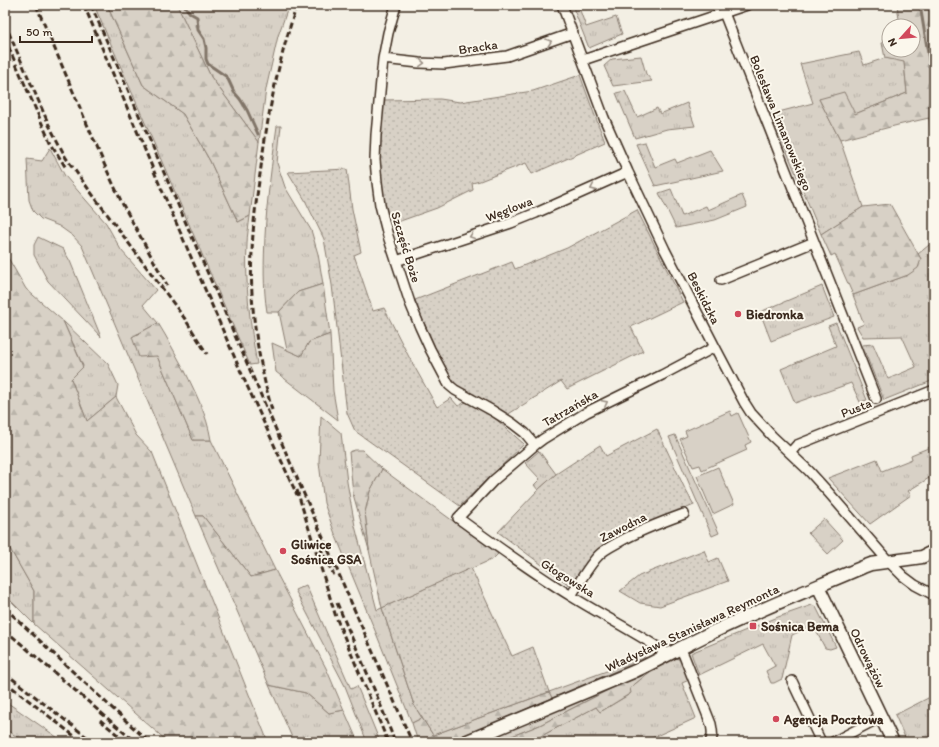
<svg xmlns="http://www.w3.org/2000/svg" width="939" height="747" font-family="Itim,sans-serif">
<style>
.grass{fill:url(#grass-tufts);stroke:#8a7e72}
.forest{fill:url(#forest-firs);stroke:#8a7e72}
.garden{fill:url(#garden-dots);stroke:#8a7e72}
.pitch{fill:#d8d1c6;stroke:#8a7e72}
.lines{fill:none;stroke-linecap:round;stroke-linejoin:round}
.stream{stroke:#817468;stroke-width:3}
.minor-casing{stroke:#3b2a1e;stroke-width:12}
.tertiary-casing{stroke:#3b2a1e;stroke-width:15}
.minor{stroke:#fbf7ec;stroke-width:9}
.tertiary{stroke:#fbf7ec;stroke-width:12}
.rail{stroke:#3b2a1e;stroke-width:3;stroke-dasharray:6 3;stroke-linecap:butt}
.oneway{stroke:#9b9085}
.poi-dot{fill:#d1495b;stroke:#fbf7ec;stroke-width:1.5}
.labels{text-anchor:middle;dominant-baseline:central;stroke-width:4;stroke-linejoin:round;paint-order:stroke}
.street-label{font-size:13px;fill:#3b2a1e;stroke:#fbf7ec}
.poi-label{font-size:13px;font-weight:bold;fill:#3b2a1e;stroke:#fbf7ec;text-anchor:start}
</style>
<defs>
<pattern id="grass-tufts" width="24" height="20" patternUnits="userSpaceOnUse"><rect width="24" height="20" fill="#d8d1c6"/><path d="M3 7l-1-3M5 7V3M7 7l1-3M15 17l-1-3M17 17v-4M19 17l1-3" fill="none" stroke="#bab4aa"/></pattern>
<pattern id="forest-firs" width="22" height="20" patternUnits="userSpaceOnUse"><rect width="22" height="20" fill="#d8d1c6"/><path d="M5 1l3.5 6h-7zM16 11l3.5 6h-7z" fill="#bab4aa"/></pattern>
<pattern id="garden-dots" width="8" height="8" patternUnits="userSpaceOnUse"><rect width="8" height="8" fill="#d8d1c6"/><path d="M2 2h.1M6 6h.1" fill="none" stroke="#bab4aa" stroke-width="1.8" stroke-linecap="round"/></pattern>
</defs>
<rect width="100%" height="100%" fill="#f3efe4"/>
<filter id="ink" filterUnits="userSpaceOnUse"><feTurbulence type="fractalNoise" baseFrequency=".025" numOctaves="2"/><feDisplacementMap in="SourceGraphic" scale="8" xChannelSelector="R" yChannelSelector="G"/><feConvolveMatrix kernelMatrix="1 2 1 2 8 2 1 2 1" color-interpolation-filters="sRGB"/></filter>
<g filter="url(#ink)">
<path class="grass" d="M94 5H107L143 85 183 114 210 161 238 222 250 216C249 226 247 235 247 244 245 284 250 325 257 364L250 365Z
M177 5H289L278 36 266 89 259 142 211 77Z
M572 5H578L586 27 616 17 622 34 589 48Z
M859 52 864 65 885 58 904 61 907 93 855 114 819 99 840 140 863 207 821 234 771 114 813 103 800 64Z
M641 56 646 74 652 81 613 86 604 66 612 59Z
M625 91 637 117 657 108 660 114 687 103 695 126 667 129 635 138 616 93Z
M277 126H281L277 163 285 187 311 230 318 254 323 284 298 292 279 312H267C263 287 264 261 265 236 267 198 272 162 277 126Z
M645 142 655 167 675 159 677 163 710 150 723 171 655 186 636 144Z
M50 148 65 176 106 223 121 250 156 290 143 305 158 323 132 337 157 356 193 440H211L275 570 251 577 203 516H196L82 246 73 236 59 226 41 219 33 211 29 200 27 159 42 161Z
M671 189 682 216 706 206 708 210 742 195 747 207 715 220 676 228 659 193Z
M38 237 63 249 70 261 101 337 48 281 34 255V245Z
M934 241V380L884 400 862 345 873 344 888 379 916 367 902 336 863 337 857 327 864 324 853 295 908 275 921 259 918 254Z
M822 286 834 317 771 341 760 312Z
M63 321 108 364 118 385 116 397 87 421 71 379 83 366Z
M836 323 867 400 860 402 851 383 795 403 781 369 836 346 828 326Z
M330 334 333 391 338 420 276 372 272 343 301 356 309 342Z
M321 416 341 433 347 482 355 526 377 610 382 608 369 550 365 512 370 491 382 469 498 554 493 559 382 608 414 705 422 718 412 723 376 633 335 534 324 503 319 462Z
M932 442H934V475L908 491 911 495 870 524 828 478 877 459 882 471 912 459 911 455 933 446Z
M539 451 556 474 538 490 534 485 540 479 525 463Z
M824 519 843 540 828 554 808 533Z
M5 545 9 547 34 591V624L5 595Z
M306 585 351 689 357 686 380 742H367L345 686 295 590Z
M812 605 816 607 836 647 830 649 825 648 813 625 792 635 782 679 774 683H771L766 671 775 666 763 644 699 675 691 653 693 652 778 617Z
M645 657 646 658 552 698 549 692Z
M673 657 681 660 689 680 682 683 696 718 643 742H530L596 707 600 712 630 694V688L652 670 651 668Z
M641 673 540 725 497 742H477Z
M269 685 306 693 329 713 344 710 358 742H294Z
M934 695V735L929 738 931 742H907L895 715Z
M5 701 64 742H25L5 729Z"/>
<path class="forest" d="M107 5H177L211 77 259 142 250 216 238 222 210 161 183 114 143 85Z
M897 5H934V154L929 118 898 125 840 140 819 99 844 92 855 114 907 93 904 62 885 58 882 43 889 41V50H913V26H900Z
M890 204 921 259 918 268 908 275 853 295 835 254 831 256 821 234 863 207Z
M5 231 7 256 26 289 63 321 83 367 71 379 87 421 116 397 136 435 152 452 268 742H168L34 624V591L9 547 5 545Z
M323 284 330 334 309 342 301 356 287 350 279 312 298 292Z
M158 323C168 339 176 355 185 371 196 394 207 415 211 440H193L157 356 139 357 132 337Z
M355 450H362L382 469 370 491 365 512 369 550 353 494 349 452Z
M196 516H203L251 577 275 570 326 668 344 710 329 713 306 693 269 685Z
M651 668 652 670 630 688 631 693 600 712 596 707 530 742H497L540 725Z
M549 692 552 698 449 742H418L412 723 422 718 433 735Z"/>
<path class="garden" d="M580 75 592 108 605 142 532 174 526 163 480 181 472 183 473 190 437 208 389 225C382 197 378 168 380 139 380 126 382 113 384 100L440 99 460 102 533 91Z
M347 169 352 209 361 252 354 255 373 311 384 308 409 357 437 407 451 398 458 406 468 401 490 414 524 444 460 506 355 431 347 413 332 285 324 239 305 200 288 172Z
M637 210 683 302 631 327 643 351 567 389 561 381 507 415 457 386 444 367 421 317 415 300 512 262 515 269 567 248Z
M657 429 685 489 694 505 626 534 593 555 572 584 569 585 498 532 538 490 556 474 600 445 606 456Z
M704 550 709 562 718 558 728 581 660 606 640 603 620 591 639 576Z
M471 568 512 656 533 647 549 692 433 735 414 705 382 608Z"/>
<path class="pitch" d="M730 411 732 416 738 413 751 442 745 445 747 450 702 470 700 465 693 467 680 439 687 436 685 431Z
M675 435 719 533 712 536 669 437Z
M718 467 734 504 713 514 697 476Z"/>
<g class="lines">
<path class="stream" d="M184 5 190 13 197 17 198 30 204 39 206 48V59L208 64 227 77 234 92 240 99 247 110 258 134
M920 5 934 90"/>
<defs>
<path id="minor" d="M396 5 388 33 383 59 376 135 375 160 377 182 380 205 388 236 410 303 420 327 430 349 449 385 455 390 493 411 512 423 525 433 535 445
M562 5 604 118 628 172 665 250 715 347 744 402 751 413 772 436 809 471 829 493 889 562 903 576 915 585 934 595
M724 13 876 399
M383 59 419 63 444 64 507 56 573 33
M583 60 747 5
M396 261 511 223 536 213 628 172
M721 280 814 242
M790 453 797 445 934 390
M571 596C578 584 589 565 599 555 605 549 612 546 619 542 640 530 662 522 684 514
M680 648 684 656 711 724C712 730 714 736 710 742
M668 654C637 633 603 616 571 596 532 572 495 545 458 518L494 480 535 445 543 439 587 412 662 375 715 347
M792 681 821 742
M833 742 881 717"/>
<path id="tertiary" d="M818 586 893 742
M465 742 633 672C661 659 687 644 715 631 763 608 814 588 863 567L871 564 915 558 922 557 934 551"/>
</defs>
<use href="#minor" class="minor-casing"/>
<use href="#tertiary" class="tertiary-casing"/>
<use href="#minor" class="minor"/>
<use href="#tertiary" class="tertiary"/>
<path class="rail" d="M36 5 105 166 122 203 167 285
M84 5 158 181 244 379 297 495
M91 5 412 742
M5 24 49 125 66 158 87 187 185 319 207 354
M5 39 50 142 66 168
M272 410C258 360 249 304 252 252 253 223 257 195 261 167 268 112 279 58 297 5
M297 490 336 617 388 742
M320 547 327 562 334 575
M337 603 377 696 395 742
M5 608 86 684 149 742
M5 630 135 742
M5 673 93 742
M5 682 82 742
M100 720 126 742"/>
</g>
<defs><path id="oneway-chevron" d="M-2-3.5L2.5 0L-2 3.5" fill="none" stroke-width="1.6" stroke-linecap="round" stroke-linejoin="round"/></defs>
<g class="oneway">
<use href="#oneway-chevron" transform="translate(549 42) rotate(-19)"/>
<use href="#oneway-chevron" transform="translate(422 63) rotate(4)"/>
<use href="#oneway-chevron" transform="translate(593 188) rotate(156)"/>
<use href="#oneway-chevron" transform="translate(472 236) rotate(162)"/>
<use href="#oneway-chevron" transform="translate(605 403) rotate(-27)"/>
</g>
</g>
<g class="poi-dot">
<circle cx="738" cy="314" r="4"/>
<circle cx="283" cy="551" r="4"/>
<rect x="749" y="622" width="8" height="8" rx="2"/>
<circle cx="776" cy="719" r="4"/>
</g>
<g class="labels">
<g class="street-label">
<text transform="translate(478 47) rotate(-8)">Bracka</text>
<text transform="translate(781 123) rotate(68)">Bolesława Limanowskiego</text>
<text transform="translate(509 209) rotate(-21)">Węglowa</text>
<text transform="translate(406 247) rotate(73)">Szczęść Boże</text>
<text transform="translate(704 298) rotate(63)">Beskidzka</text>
<text transform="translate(570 408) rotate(-30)">Tatrzańska</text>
<text transform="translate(856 408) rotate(-22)">Pusta</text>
<text transform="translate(623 527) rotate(-27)">Zawodna</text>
<text transform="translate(568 578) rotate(32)">Głogowska</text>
<text transform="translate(692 628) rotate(-25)">Władysława Stanisława Reymonta</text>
<text transform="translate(868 658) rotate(64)">Odrowążów</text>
</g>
<g class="poi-label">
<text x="746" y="314">Biedronka</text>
<text x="291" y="544">Gliwice<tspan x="291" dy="15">Sośnica GSA</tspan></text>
<text x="761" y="626">Sośnica Bema</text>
<text x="784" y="719">Agencja Pocztowa</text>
</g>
</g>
<rect width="939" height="747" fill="none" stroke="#fbf7ec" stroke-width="20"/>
<rect x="10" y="10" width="919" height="727" fill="none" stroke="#3b2a1e" stroke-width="1.5" filter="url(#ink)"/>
<g transform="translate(901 38) rotate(243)"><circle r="19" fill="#fbf7ec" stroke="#aea59a"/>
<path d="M0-3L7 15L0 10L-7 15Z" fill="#d1495b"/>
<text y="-6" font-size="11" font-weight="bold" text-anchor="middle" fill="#3b2a1e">N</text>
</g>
<path d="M20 36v6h72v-6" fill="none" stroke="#3b2a1e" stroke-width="2"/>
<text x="26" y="36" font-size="12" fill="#3b2a1e" stroke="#fbf7ec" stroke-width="3" paint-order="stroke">50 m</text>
</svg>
